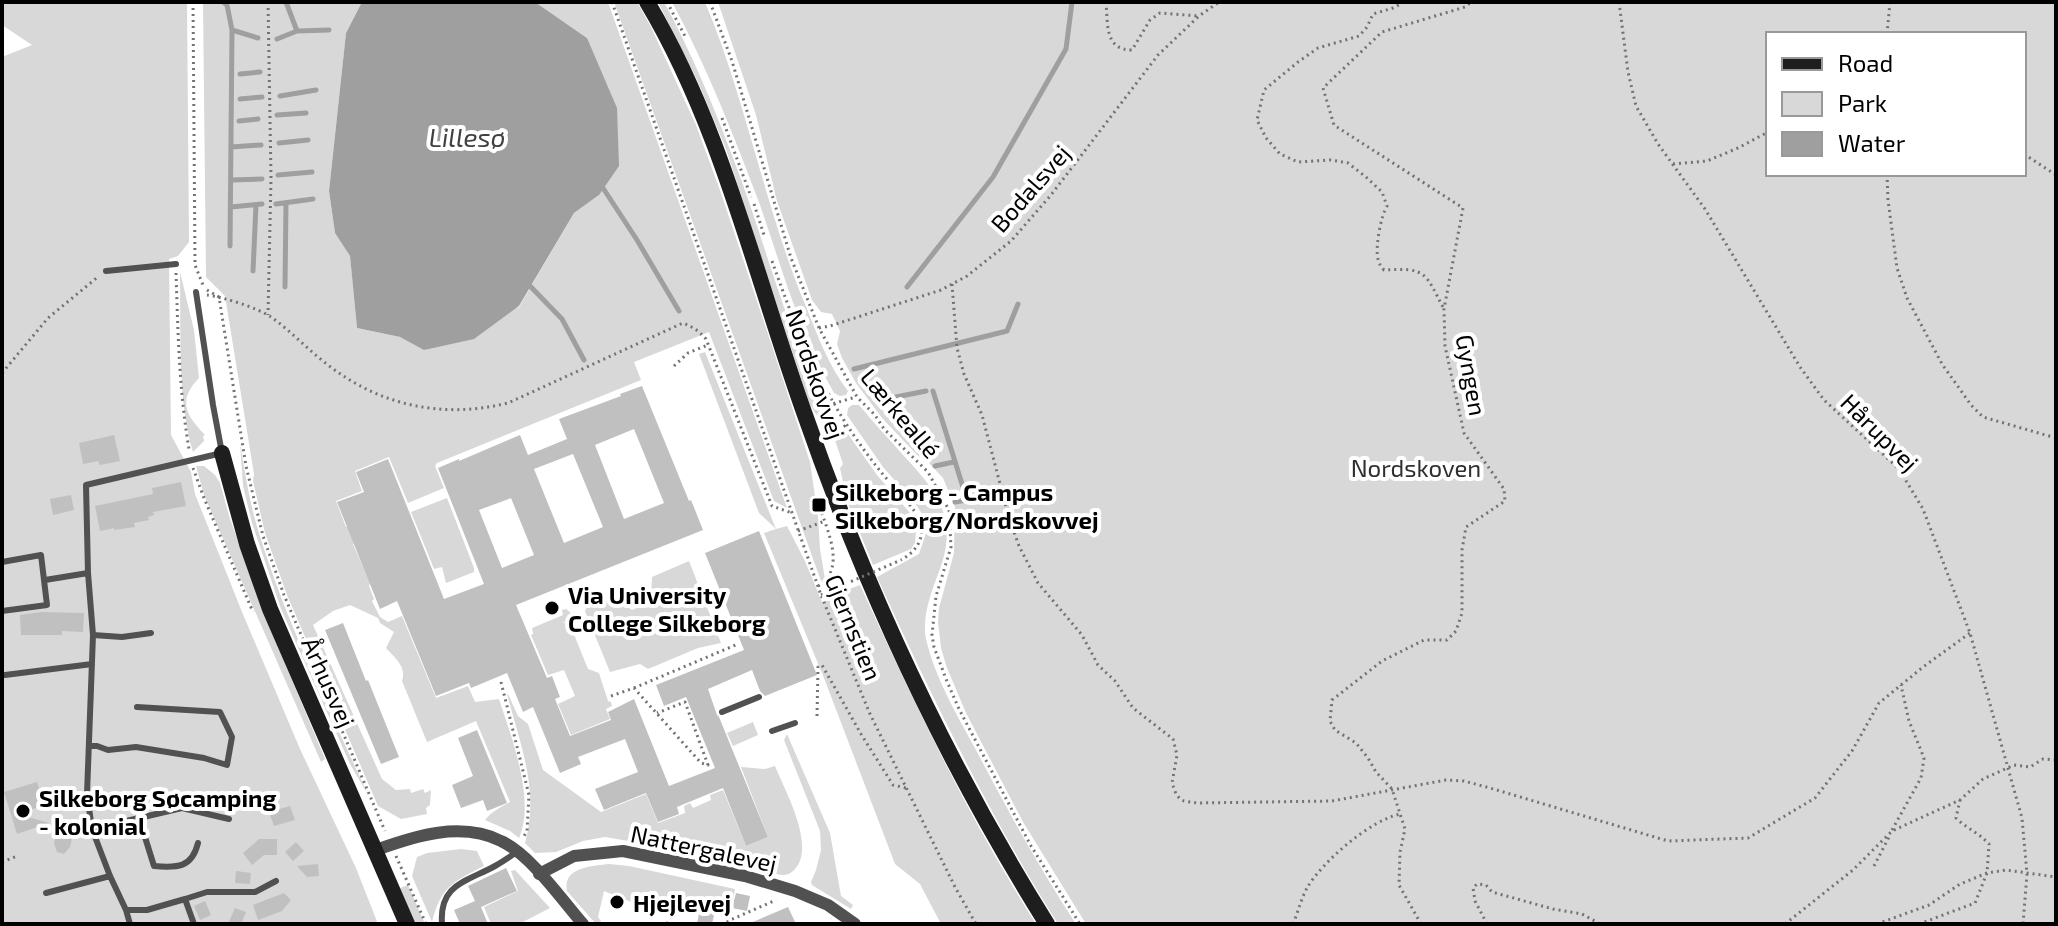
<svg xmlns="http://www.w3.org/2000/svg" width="2058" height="926" font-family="'Exo 2',sans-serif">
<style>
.green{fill:#d8d8d8;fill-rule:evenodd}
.water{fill:#9f9f9f}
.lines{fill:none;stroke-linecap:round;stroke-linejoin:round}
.stream{stroke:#9f9f9f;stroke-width:5}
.building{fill:#c0c0c0;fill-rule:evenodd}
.path{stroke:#737373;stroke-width:3;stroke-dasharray:2 4;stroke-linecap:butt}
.lane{stroke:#515151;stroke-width:6}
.street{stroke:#515151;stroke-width:12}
.secondary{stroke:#1e1e1e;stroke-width:16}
.path-bridge{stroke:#737373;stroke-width:3;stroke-dasharray:2 4;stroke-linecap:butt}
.poi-dot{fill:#000;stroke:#fff;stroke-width:3}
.labels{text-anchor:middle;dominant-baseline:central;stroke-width:8;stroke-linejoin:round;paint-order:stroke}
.street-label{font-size:24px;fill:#000;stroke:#fff}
.park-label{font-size:24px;fill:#2f2f2f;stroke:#fff}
.poi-label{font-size:24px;font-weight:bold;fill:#000;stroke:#fff;text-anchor:start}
.water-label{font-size:26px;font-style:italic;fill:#404040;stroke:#fff}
</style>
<rect width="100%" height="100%" fill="#fff"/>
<path class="green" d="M2 2H187L189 242 178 256 169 259 171 435 191 472 195 494 242 612 300 749 356 868 378 924H2V57L32 45 2 25Z
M203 2H362L346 33 329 191 335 233 350 256 357 328 400 337 425 350 519 307 574 213 599 195 587 38 535 2H608L787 508 774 501 709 332 634 362 641 380 437 463 435 466 444 488 408 503 389 457 355 471 362 491 336 501 346 527 372 517 378 533 353 544 370 583 369 586 374 599 372 601 380 617 388 622 402 616 436 698 468 686 475 702 499 699C511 736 536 800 519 838L510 831 485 820C491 812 501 807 510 802L476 721 427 742 402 681C407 667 395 658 386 648L394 632 380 623 378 618 350 605 333 611 313 625 382 779 396 790 410 789 411 793 423 789 425 793 431 790 430 805 426 808 427 814 401 819 378 806 287 595 265 533 253 481 254 474 225 296 206 277Z
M614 2H637L651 27 696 125 721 193 768 334 810 462 818 517 820 549 825 579 821 581Z
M658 2H664C691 52 713 104 733 158 753 209 768 262 786 313 798 344 812 373 827 402L821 406 826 430 809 403 726 149 698 82Z
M672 2H705C747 102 765 210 807 309 818 337 830 368 848 391L846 395 840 396 834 393C800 334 782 269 760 205 734 136 707 67 672 2Z
M718 2H2056V924H1086L1023 822 966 713 947 668 941 648 938 622 939 608 954 553 955 507 943 478 927 461 917 455 882 418 856 383 842 358 837 344 840 331 832 314 821 312 812 300 777 201 756 115ZM1768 34H2024V174H1768Z
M180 272 194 330 199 378C177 401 186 415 205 435L203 436 204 441 193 452C177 399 181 328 180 272Z
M705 352 776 529 787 526 805 561 822 602 828 600 830 596 860 585C913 700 967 816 1036 924H941L920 884 895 864 824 678 764 533 776 529 759 513 699 354Z
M852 405H859C871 419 883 433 895 446 928 483 959 509 942 563 934 586 921 614 926 639 935 678 957 715 976 750 1007 809 1039 868 1076 924H1058C988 813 931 696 877 577L919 554 927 530 924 517 917 506 883 467 847 415 848 408Z
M845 430 877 475 917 521 915 543 911 549 873 565 847 501 840 468 843 464 834 437Z
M240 443C244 467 248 492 254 516 281 612 327 704 368 795L350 764 281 609 252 523 243 486Z
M196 466H204L215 475 220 483 230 519 263 611 325 759 321 762 204 495Z
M447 498 474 568V572L446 583 442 567 434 569 411 512Z
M689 561 721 643 698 648 648 669 640 664 610 672 585 611 587 606 611 595 632 610 642 606 651 598 652 577Z
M566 609 576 617 562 623 569 622 588 669 599 673 608 701 611 702 612 706 606 709 610 719 571 735 558 704 575 696 564 670 548 675 531 635 533 634 532 628 563 615 562 610Z
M507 694H508L518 716 528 724 543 770 601 812 646 794 658 823 685 813 684 806 690 803 693 808 711 800 710 795 723 790 746 846 768 837 741 767 765 769 775 766C785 791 818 849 793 871 784 880 769 871 758 868 708 856 656 845 605 837L583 841 556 852 535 853 525 843C540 791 520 744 507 694Z
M753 722 758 735 733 746 727 733Z
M787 734 830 833 841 896 853 905 851 909 812 885 811 882 816 870 821 850 820 831 784 740Z
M461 849 477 851 484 866C453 882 441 886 432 922L412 876 417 857 427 853Z
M609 864 629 866 735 889 732 907 723 913 701 908 699 915 671 909 666 916 604 891 598 917 603 924H596L567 891C562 867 593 866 609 864Z
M515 870 550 908 519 924H491L484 907 518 891 511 871Z
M408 885 425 924H415L400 888Z"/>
<path class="water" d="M362 2H535L587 38 617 108 619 166 599 195 574 213 519 306 474 339 424 350 400 337 357 328 350 256 335 233 329 191 346 33Z"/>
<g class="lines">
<path class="stream" d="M223 2 227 5 232 30 230 246
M286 2 297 31
M232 30 258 38
M277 39 297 31 329 30
M240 74 260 72
M280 96 316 90
M240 99 262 97
M277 115 306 113
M239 121 258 119
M279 143 308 140
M231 147 261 145
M278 175 312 172
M231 180 262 179
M603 188 637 240 679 311
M276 204 313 199
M231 207 262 204
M253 271 256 205
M285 287 286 203
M531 287 562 319 584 360
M907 287 993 177 1066 49 1072 2
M854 369 1007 331 1018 304
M933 391 967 500 955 502
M876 401 926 391
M935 466 954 462"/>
</g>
<path class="building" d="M642 386 689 501 691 500 703 530 516 605 547 678 552 676 560 697 555 699 570 736 611 720 608 712 634 699 669 786 715 768 686 697 664 706 656 685 744 650 705 553 759 531 817 675 765 696 760 691 752 670 708 689 717 715 719 717 768 837 746 846 723 788 677 807 679 814 658 822 646 793 604 810 595 789 638 772 625 739 578 757 581 764 560 773 533 707 523 712 507 673 471 688 469 683 436 696 397 601 380 609 337 502 364 492 356 472 388 459 444 599 484 584 438 468 459 459V461L520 435 528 455 567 439 559 419 621 396 620 394ZM634 429 664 503 624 519 595 445ZM573 454 603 527 564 543 534 469ZM511 498 534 555 502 568 479 510Z
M114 435 120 461 100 465 98 461 83 464 79 443Z
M181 482 186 506 153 512 154 515 148 517 149 520 134 523 135 527 114 530V528L100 531 95 506 153 494 152 488Z
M71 495 74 510 53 515 50 499Z
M41 612 84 613 83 632 62 631V635H21L20 615Z
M343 623 366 681 368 680 399 757 381 764 325 630Z
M477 730 507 803 487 811 483 800 461 808 452 785 473 776 458 738Z
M37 782 45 805 18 814 49 823 17 834 4 792Z
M290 806 295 820 274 826 269 812Z
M58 826 74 831 70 847 64 854 57 852 54 843Z
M259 839H277V855H264L252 865 243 853Z
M296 842 304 851 293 861 285 852Z
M318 864 319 876 307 877 297 866Z
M506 868 517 891 481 907 488 924H460L454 910 475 901 468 886Z
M236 871 251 873 250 884 235 883Z
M284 893 291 900 282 911 258 920 253 905Z
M736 893 750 896 747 911 732 908Z
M205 901 211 915 200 920 194 906Z
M788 907 796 924H748Z
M235 908 246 912 241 924H228Z
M700 908 715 911 712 924H697Z"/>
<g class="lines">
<path class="path" d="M193 2 195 265 203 285
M268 2 271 178 268 315
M612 2 821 595 870 714 955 887 976 924
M667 2 686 38
M710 2 732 61 791 258 819 328 857 397 875 415 884 429 928 472 949 510 951 547 936 596 932 635 934 647 946 679 959 709 1031 846 1080 924
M1106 2C1108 23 1104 50 1132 50L1150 20 1160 13 1199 16
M1404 2 1393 8 1373 14 1367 27 1359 36 1318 48 1298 62 1264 90 1257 120 1266 138 1280 154 1298 162 1331 160 1348 163 1366 177 1382 192 1387 206C1381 216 1375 246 1378 259 1379 264 1381 266 1384 270 1428 267 1425 274 1444 309
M1619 2 1628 72 1636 106 1658 144 1705 209 1800 367 1824 400 1899 469 1923 509 1970 633 2022 818 2027 874 2023 924
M1887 34 1890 2
M722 118 751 197
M2024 154 2056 175
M1673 164 1707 161 1738 148 1768 132
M1887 174 1888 200 1897 268 1907 298 1942 364 1971 405 1983 417 2056 438
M754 204 764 235
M772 261C792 318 813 371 845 422 856 439 868 456 881 472 892 486 917 508 921 525 924 541 914 553 901 560
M176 273C178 333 179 390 189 449
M952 284 957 348 964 374 982 415 1009 518 1019 546 1038 583 1082 635 1098 665 1115 681 1133 708 1173 739 1177 755 1172 783 1176 794 1180 799 1184 801 1197 803 1332 801 1446 780 1464 781 1490 788 1668 841 1748 838 1815 798 1852 751 1879 703 1923 667 1970 633
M207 290 219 297 246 466 263 536 284 595 385 831
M207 295C223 297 258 308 271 317 291 331 308 350 328 365 381 406 443 419 508 403L683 323C693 327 699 331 706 339L772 506 792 513
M819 328 830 326 941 290 967 276 1011 241 1051 195 1158 55 1199 16 1219 2
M674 366 688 353 708 345
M2 373 48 318 99 276
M829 433 825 406 856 397
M829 437 846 425
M193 468 204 498 253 612
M798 531 825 521
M818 586C847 569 827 530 819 505
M821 595 829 591
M501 682 529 795 527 831 523 838
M634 688 738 644
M611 696 634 688 701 763 708 765 685 702 657 713
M817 716 818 667 822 665 861 734 893 785 906 788
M1892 830 1921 778 1924 758 1909 721 1901 685
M396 856 426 924
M2 862 17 856
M1874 866 1889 837
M666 922 667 924
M721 924 776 900
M1293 924C1298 912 1301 899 1307 888 1322 862 1371 819 1401 814
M1421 924 1399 885 1400 852 1405 829 1392 789 1376 772 1368 758 1356 743 1335 730 1330 721 1332 700 1382 661 1424 640H1447L1456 631 1462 613V550L1466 527 1505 501 1504 489 1464 433 1445 346 1444 309 1463 208 1334 125 1323 88 1382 32 1465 7 1471 2
M1487 924 1475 901 1473 888 1477 884 1486 885 1492 892 1553 909 1582 914 1600 924
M1785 924 1853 870 1892 831 1960 800 1983 779 2014 765 2030 767 2043 759 2056 760
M1877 924 1929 905 1960 884 1987 873 2006 870 2056 877
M1919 924 1975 903 1987 873 1989 844C1979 833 1966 828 1956 818L1960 800"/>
<path class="lane" d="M106 271 176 264
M2 562 41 555 47 605 2 611
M45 580 88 573
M93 635 122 637 151 633
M5 675 92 664
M722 712 759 697
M772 731 795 723
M89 746H97L108 750 136 747 204 758 227 765 232 737 220 712 137 707
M139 818 154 866C177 868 192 868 198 843
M92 829 182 808 229 819
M46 893 110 876
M185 899 207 892H255L276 881
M126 910H147L185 899 194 924
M130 924 126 910 110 876 92 829 87 794 93 635 88 573 86 485 222 453 213 405 196 292
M442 924C439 884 466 882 495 866 502 862 509 857 517 852"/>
<path class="street" d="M376 850C415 836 461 821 501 841 530 854 562 900 583 924
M539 874 574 856 623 851 745 876 795 891 828 905 855 924"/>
<path class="secondary" d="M647 2C722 127 756 279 805 415 867 593 947 764 1047 924
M222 453 247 544 270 609 407 924"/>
<path class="path-bridge" d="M829 591 901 560"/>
</g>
<g class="poi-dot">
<rect x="811" y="497" width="16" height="16" rx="4"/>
<circle cx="552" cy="608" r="8"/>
<circle cx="23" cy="811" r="8"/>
<circle cx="617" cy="902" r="8"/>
</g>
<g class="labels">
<g class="street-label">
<text transform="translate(1030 188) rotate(-49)">Bodalsvej</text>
<text transform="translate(816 374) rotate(71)">Nordskovvej</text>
<text transform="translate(1472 375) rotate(80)">Gyngen</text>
<text transform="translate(901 413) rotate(50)">Lærkeallé</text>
<text transform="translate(1880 432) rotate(45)">Hårupvej</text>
<text transform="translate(854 627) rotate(68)">Gjernstien</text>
<text transform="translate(329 682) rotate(66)">Århusvej</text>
<text transform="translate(704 848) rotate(12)">Nattergalevej</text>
</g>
<g class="park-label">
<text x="1416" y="467">Nordskoven</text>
</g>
<g class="poi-label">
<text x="835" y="491">Silkeborg - Campus<tspan x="835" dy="28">Silkeborg/Nordskovvej</tspan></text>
<text x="568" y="594">Via University<tspan x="568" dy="28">College Silkeborg</tspan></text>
<text x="39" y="797">Silkeborg Søcamping<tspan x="39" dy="28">- kolonial</tspan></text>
<text x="633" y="902">Hjejlevej</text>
</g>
<g class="water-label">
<text x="467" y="136">Lillesø</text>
</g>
</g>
<rect width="2058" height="926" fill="none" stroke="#000000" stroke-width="8"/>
<rect x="1766" y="32" width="260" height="144" fill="#ffffff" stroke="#999999" stroke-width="2"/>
<rect x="1782" y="58" width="40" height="12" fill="#1e1e1e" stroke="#999999" stroke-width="2"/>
<text x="1838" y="72" font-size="24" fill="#000000">Road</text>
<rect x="1782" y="92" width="40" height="24" fill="#d8d8d8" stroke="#999999" stroke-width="2"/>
<text x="1838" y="112" font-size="24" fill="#000000">Park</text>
<rect x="1782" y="132" width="40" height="24" fill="#9f9f9f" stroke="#999999" stroke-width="2"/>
<text x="1838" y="152" font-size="24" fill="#000000">Water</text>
</svg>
